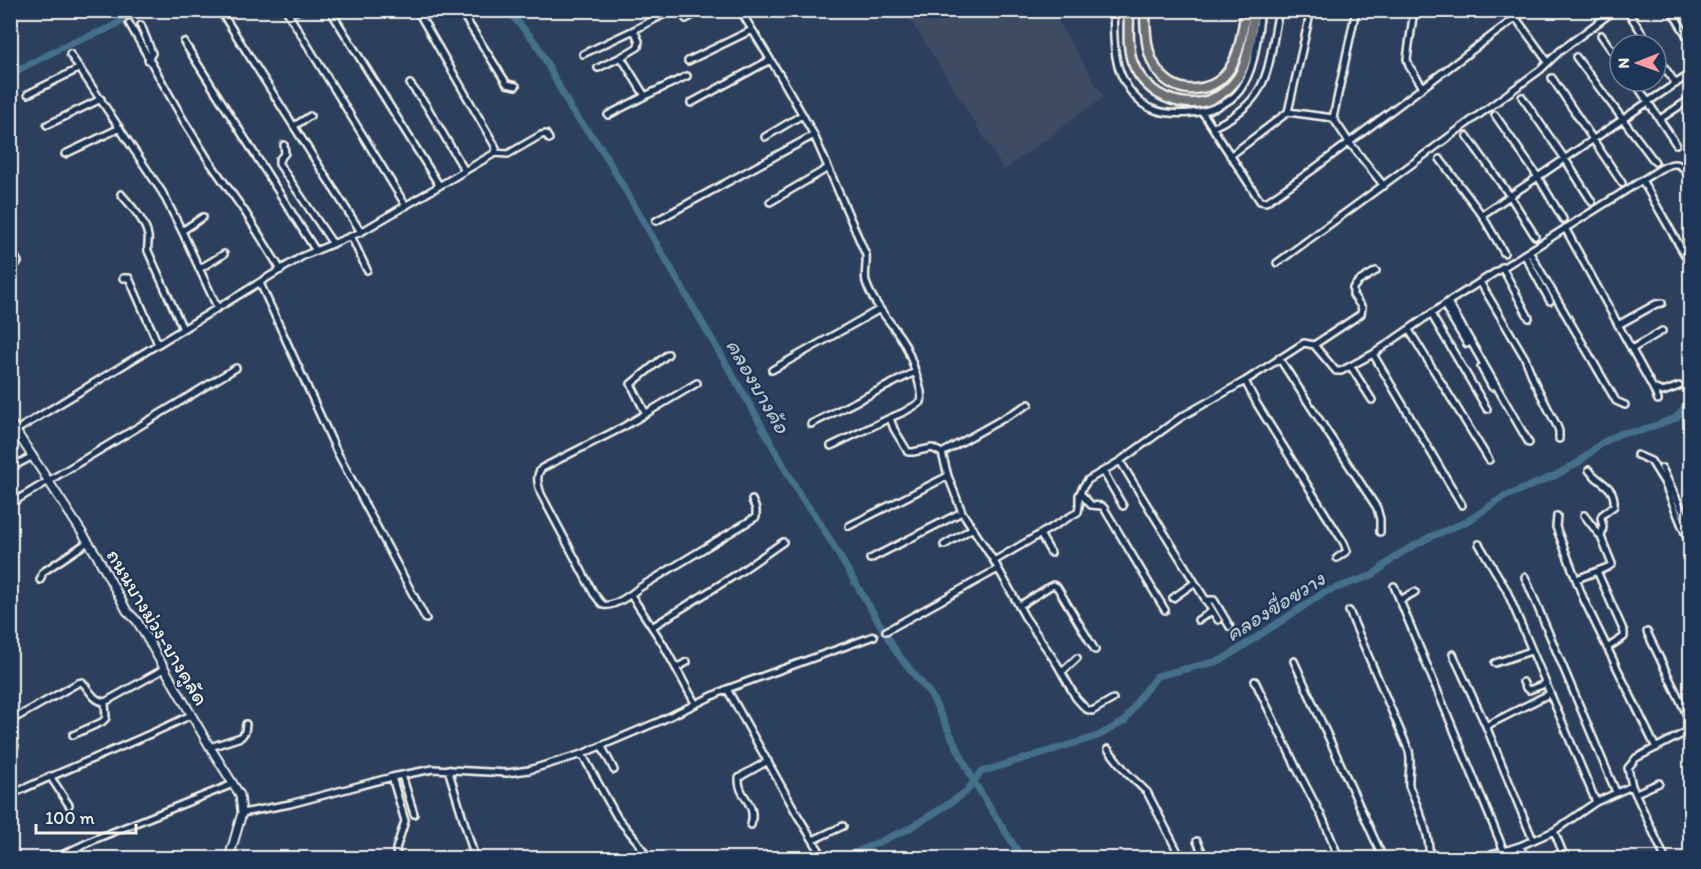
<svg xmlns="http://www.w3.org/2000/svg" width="1701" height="869" font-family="Itim,'Playpen Sans Thai',sans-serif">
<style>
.built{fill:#3e4b63}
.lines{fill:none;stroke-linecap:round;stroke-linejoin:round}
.canal{stroke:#446f8c;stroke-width:7}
.minor-casing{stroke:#f4f1e8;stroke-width:10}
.tertiary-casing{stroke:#f4f1e8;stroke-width:11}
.primary-casing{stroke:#f4f1e8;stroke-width:13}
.minor{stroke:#1d3557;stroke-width:5}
.tertiary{stroke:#1d3557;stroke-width:7}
.primary{stroke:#6c6f75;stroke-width:8}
.labels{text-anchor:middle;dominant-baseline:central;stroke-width:4.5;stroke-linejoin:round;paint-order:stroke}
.street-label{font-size:21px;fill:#f4f1e8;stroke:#1d3557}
.water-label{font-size:22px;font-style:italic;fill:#b6c4c8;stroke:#1d3557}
</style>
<rect width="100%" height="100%" fill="#2c3f5c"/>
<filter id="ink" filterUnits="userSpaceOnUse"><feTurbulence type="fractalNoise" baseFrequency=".0167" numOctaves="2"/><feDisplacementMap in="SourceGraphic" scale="12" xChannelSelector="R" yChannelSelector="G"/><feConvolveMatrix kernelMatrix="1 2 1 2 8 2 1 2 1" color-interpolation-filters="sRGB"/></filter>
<g filter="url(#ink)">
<path class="built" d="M905 11H1052L1104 97 1004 170Z"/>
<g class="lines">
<path class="canal" d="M507 10 536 43 572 111 601 148 754 412 802 499 817 518 897 653 931 695 974 782 1022 858
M10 74 65 46 107 29 143 10
M843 858 908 829 944 807 966 792 981 772 1098 736 1125 721 1140 697 1157 676 1222 660 1325 592 1373 575 1399 554 1430 537 1468 521 1502 498 1556 475 1579 462 1602 443 1621 433 1640 431 1676 418 1690 400"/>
<defs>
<path id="minor" d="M220 10 361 232
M286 10 406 206
M330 10 439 185
M417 10 494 144 496 149 495 153
M460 10 507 84 516 86
M740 10 781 77 814 135 866 255C867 264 864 274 866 282 873 304 891 322 903 341 910 353 914 367 918 380 920 388 923 394 921 402L904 412 890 418 894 429 908 452H913L932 448 942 453 948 476 962 512 994 561 1025 617 1057 664 1076 698 1086 709 1092 711 1113 699
M1113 10C1114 25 1113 42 1116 57 1119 77 1134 104 1155 110 1166 114 1179 114 1191 113 1207 112 1230 104 1240 90 1256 68 1257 37 1261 10
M1414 10 1407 59 1409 66 1423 87
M1510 10 1548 62
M1671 10 1690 41
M288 13 301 10
M1630 15 1650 45
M686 19 702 10
M129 23 184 121 209 161 245 212 281 270
M141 25 152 53 148 60
M1601 35 1620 62
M184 42 316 251
M70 54 162 192 182 231 217 307
M583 54 634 30
M1656 55 1676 84
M621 57 645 96 687 76
M1576 57 1655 162
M688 61 752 30
M598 68 621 57 638 47 639 41 634 30 672 10
M1552 78 1622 183
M1634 81 1648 102 1690 74
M410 84 426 105 465 171
M28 94 80 68
M1522 97 1565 159 1592 202
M691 103 770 60
M1288 112 1333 118 1349 142 1384 186
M1203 113 1260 201 1266 202 1311 171 1526 10
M608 115 645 96
M1495 115 1538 177 1563 219
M1333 118 1356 10
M1660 119 1690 99
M47 125 101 99
M294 126 310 116
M1213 127C1273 100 1267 66 1279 10
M1467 136 1510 196 1535 236
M765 137 802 115
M284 145 285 153 279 160V164L333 244
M65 154 120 128
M1230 156 1288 112 1311 10
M1440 159 1482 215 1504 253
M1642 180 1690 264
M121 194C131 206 145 220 148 236 149 241 147 246 148 251L183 329
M770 202 828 168
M1482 215 1648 102 1676 144
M656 221 814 135
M1565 228 1653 388 1663 392 1679 386
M182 231 203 217
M351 236 367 270
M10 247 18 262 10 270
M1529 251 1616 401 1625 405
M1524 254 1550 301
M1277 263 1540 70 1560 51 1615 10
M1502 267 1529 318
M199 269 224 254
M123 278H129L158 344
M1480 282 1525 358 1534 381 1557 426 1559 431V439
M260 283 336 450 426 619
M1448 302 1529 443
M1444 305 1467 344
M1431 314 1487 409
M1618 325 1656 304 1662 303
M1409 330 1489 460
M1314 345 1361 314 1362 308 1353 295V288L1358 282 1376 271
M1632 349 1662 331
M1373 354 1462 505
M1279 358 1377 508 1380 519V532
M1351 367 1372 400
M1481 367 1492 387
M772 370 880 309
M1245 381 1257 404 1326 515 1344 543 1347 551 1337 558
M697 383 625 426 542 468C535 475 538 485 541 494L594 594C597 597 600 603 604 605 614 607 632 594 639 588L756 517V509L752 500
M1653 388 1658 400
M646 414 631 384 668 354
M811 424 915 372
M10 434 303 256 361 232 495 153 508 154 541 135 546 134 549 139
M831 446 890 418
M942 453 1029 404
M1637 455 1651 461 1664 482 1690 545
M1120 461 1218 620
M10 468 33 456
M1662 468 1684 514 1690 534
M1103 471 1123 506
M1080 493 1091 505 1102 506 1104 508 1165 610
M10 504 236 368
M1584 515 1601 537
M1557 516 1556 527 1584 600 1656 748
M849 526 948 476
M1040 534 1051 553
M1479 544 1506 589 1596 802
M944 545 973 528
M870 559 962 512
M994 561 1078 512 1079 506V495L1083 487 1088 480 1120 461 1181 417 1245 381 1304 343 1314 345 1336 371H1341L1373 354 1448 302 1660 169C1677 160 1681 163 1690 178
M1597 571 1624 632V637L1607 648
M1525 577 1616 792
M1577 579 1608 567 1612 564 1601 537 1603 527 1601 518 1602 515 1614 506C1616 485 1599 484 1589 470
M40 580 43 572 88 542
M1394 586 1504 851
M631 595 663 644 695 703
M1173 598 1194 583
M1205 600H1214L1230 627
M1400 600 1415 592
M1019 606 1049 587 1053 585 1057 587 1095 650
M1689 610 1690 609
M1349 611 1409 751C1412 763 1408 774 1409 786 1418 809 1431 834 1429 858
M1198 620 1212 611
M652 627 737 574 783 542
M886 631 998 569
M1647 632 1690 721
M1453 654 1486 726 1533 840
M1294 661 1383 858
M1495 663 1531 651
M676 668 687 662
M1062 672 1077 658
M1255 681 1297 769 1323 819 1339 858
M1523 682 1526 688 1529 690 1545 684
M727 689 798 816 824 858
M10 721 78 683 82 682C90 690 93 701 105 702L164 669
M1486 726 1549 694
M73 735 102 722 106 718 105 702
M10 736 15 746 10 752
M210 747 241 737 245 732 246 724
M602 747 614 770
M1108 749 1127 773 1147 792 1181 858
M582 754 617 817 637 841 648 858
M448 769 475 858
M402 775 414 814
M50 776 69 805
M392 777 405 821 396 849 397 858
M1636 793 1659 783
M10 795C70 767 132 744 191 715
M242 813 290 804 392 777 433 769 507 773 529 770 582 754 660 721 727 689 874 636
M751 825C757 801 738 798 739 778L743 775 768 761
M1554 831 1565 858
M813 840 843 826
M1197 841 1205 858
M1520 846 1525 858
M55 858 98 838 233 784
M1482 858 1520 846 1554 831 1596 802 1632 786
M1665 858 1632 786 1628 768 1636 758 1690 730"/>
<path id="tertiary" d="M10 422 96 554 127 611 137 621 210 747 240 795 242 813 229 858"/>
<path id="primary" d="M1129 10C1129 27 1127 45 1132 61 1148 106 1210 120 1238 77 1250 58 1251 32 1254 10
M1145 10C1145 36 1146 66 1169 82 1178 88 1185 90 1195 89 1206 88 1217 84 1224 76 1240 60 1242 32 1246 10"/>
</defs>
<use href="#minor" class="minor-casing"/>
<use href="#tertiary" class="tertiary-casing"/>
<use href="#primary" class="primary-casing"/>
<use href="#minor" class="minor"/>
<use href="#tertiary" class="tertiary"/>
<use href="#primary" class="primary"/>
</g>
</g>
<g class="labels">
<g class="street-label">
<text transform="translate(158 627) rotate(59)">ถนนบางม่วง-บางคูลัด</text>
</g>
<g class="water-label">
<text transform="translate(758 386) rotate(60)">คลองบางค้อ</text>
<text transform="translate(1275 606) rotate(-32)">คลองขื่อขวาง</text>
</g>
</g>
<rect width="1701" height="869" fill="none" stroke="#1d3557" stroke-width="36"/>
<rect x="18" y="18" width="1665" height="833" fill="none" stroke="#f4f1e8" stroke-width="2" filter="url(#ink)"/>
<g transform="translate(1638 63) rotate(269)"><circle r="28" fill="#1d3557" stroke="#738091" stroke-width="1.5"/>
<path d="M0-4.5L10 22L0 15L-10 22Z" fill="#ff9aa2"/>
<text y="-9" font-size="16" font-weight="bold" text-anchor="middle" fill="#f4f1e8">N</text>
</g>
<path d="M36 824v9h100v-9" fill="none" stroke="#f4f1e8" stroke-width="3"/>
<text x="45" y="824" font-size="18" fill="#f4f1e8" stroke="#1d3557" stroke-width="4.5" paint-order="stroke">100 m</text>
</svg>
